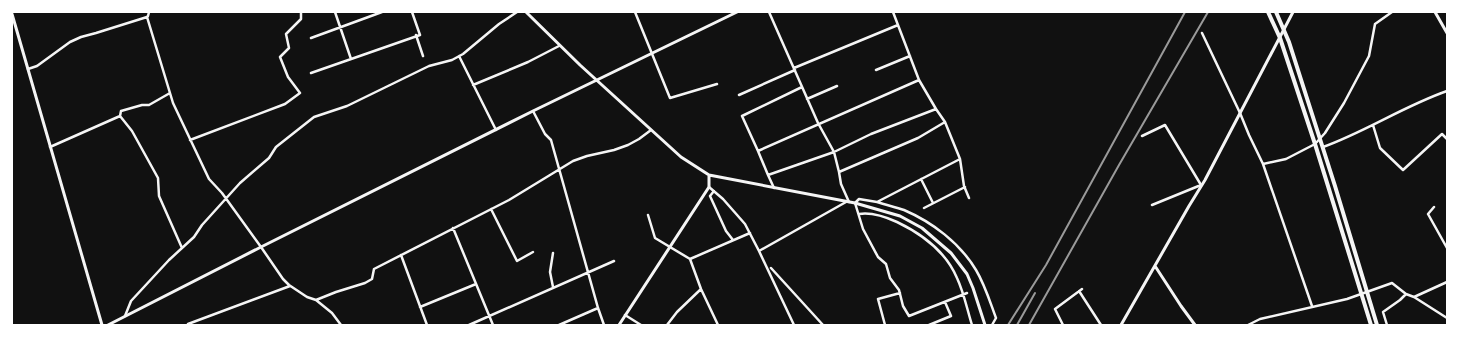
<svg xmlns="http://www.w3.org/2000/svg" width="1459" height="337" font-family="Manrope,sans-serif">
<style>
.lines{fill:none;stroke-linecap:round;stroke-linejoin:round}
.minor{stroke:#f5f5f5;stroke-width:2.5}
.tertiary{stroke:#f5f5f5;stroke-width:3}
.primary{stroke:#f5f5f5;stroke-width:4}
.rail{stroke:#9a9a9a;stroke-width:2}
</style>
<rect width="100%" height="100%" fill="#111"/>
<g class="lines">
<path class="minor" d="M149 12 148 16 147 17 173 103 209 179 222 193 261 247 283 279 289 285 307 297 316 300 332 313 341 325
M335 12 351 59
M635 12 670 98 717 84
M769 12 818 123 834 152 839 172 841 184 849 202
M1202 33 1240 113 1249 135 1263 164 1312 306
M416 35 423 56
M311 38 382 12
M459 56 496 130
M794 68 898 25
M28 69 37 66 70 42 81 37 96 33 147 17
M876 70 910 56
M311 73 420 35 412 12
M473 85 528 62 559 46
M739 95 795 70
M807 99 837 86
M936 109 945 122 960 159 964 186 969 198
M533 111 545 134 551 140 598 308 604 325
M120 116 121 111 142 105H149L170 93
M1373 125 1380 148 1403 170 1442 134 1447 139
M1142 136 1165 125 1201 185 1152 205
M190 140 285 104 300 93 288 77 280 57 289 48 286 34 301 19V12
M50 147 120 116 132 131 158 178 159 196 182 248
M1323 147C1365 132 1404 106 1447 91
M758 151 742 116 802 87
M960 159 877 202 859 199 855 203 863 229 878 257 886 264 890 278 899 290 903 306 909 316 967 293
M1263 164 1286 159 1315 144 1325 133 1344 103 1369 56 1375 24 1392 12
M839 172 918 138 945 122
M768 175 758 151 919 80
M921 179 933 203
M709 187 723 199 745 224 759 251 794 325
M774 188 768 175 834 152 871 134 936 109 919 80 893 12
M714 191 710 196 726 231 733 240
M877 202C886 205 895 207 904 210 932 222 960 243 976 270 985 285 990 302 996 318L992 325
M1434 207 1428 214 1447 248
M924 208 965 187
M491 209 517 261 533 252
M859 214C871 212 886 217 897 222 922 234 946 252 957 278 964 293 967 309 972 325
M648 215 655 238 690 259 701 289 718 325
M453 228 493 325
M759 251 846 202
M401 255 427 325
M690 259 750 233
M771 268 823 325
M553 287 550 272 553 253
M1079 291 1101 325
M1414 297 1447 282
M316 300 336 292 365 283 372 279 374 269 509 200 573 161 587 156 614 150 628 145 639 139 651 130
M420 307 476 284
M625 315 641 325
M125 316 131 301 169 260 194 237 202 225 240 183 269 158 276 147 314 117 347 106 429 66 452 60 463 54 499 24 517 12
M188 324 290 286
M469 325 614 261
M559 325 598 308
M667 325 677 312 701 289
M885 325 878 299 900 293
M929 325 951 316 945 302
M1063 325 1055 309 1082 289
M1248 325 1260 319 1347 299 1392 283 1406 294 1414 297 1447 318
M1387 325 1383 312 1400 300 1406 294"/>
<path class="tertiary" d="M526 12 580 65 681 157 709 175 855 203 900 216 922 228 951 253 967 274 973 288 985 325
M1435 12 1447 33
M12 14 102 325
M1155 266 1181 306 1195 325
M108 325 261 247 533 111 737 12
M619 325 709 187V175
M1121 325 1189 206 1205 180 1293 12"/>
<path class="primary" d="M1268 12 1280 38 1315 144 1371 325
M1276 12 1289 42 1335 186 1377 325"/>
<path class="rail" d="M1008 325 1046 265 1185 12
M1017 325 1035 293
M1029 325 1119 165 1208 12"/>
</g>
<rect width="1459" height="337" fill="none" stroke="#ffffff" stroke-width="26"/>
</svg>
